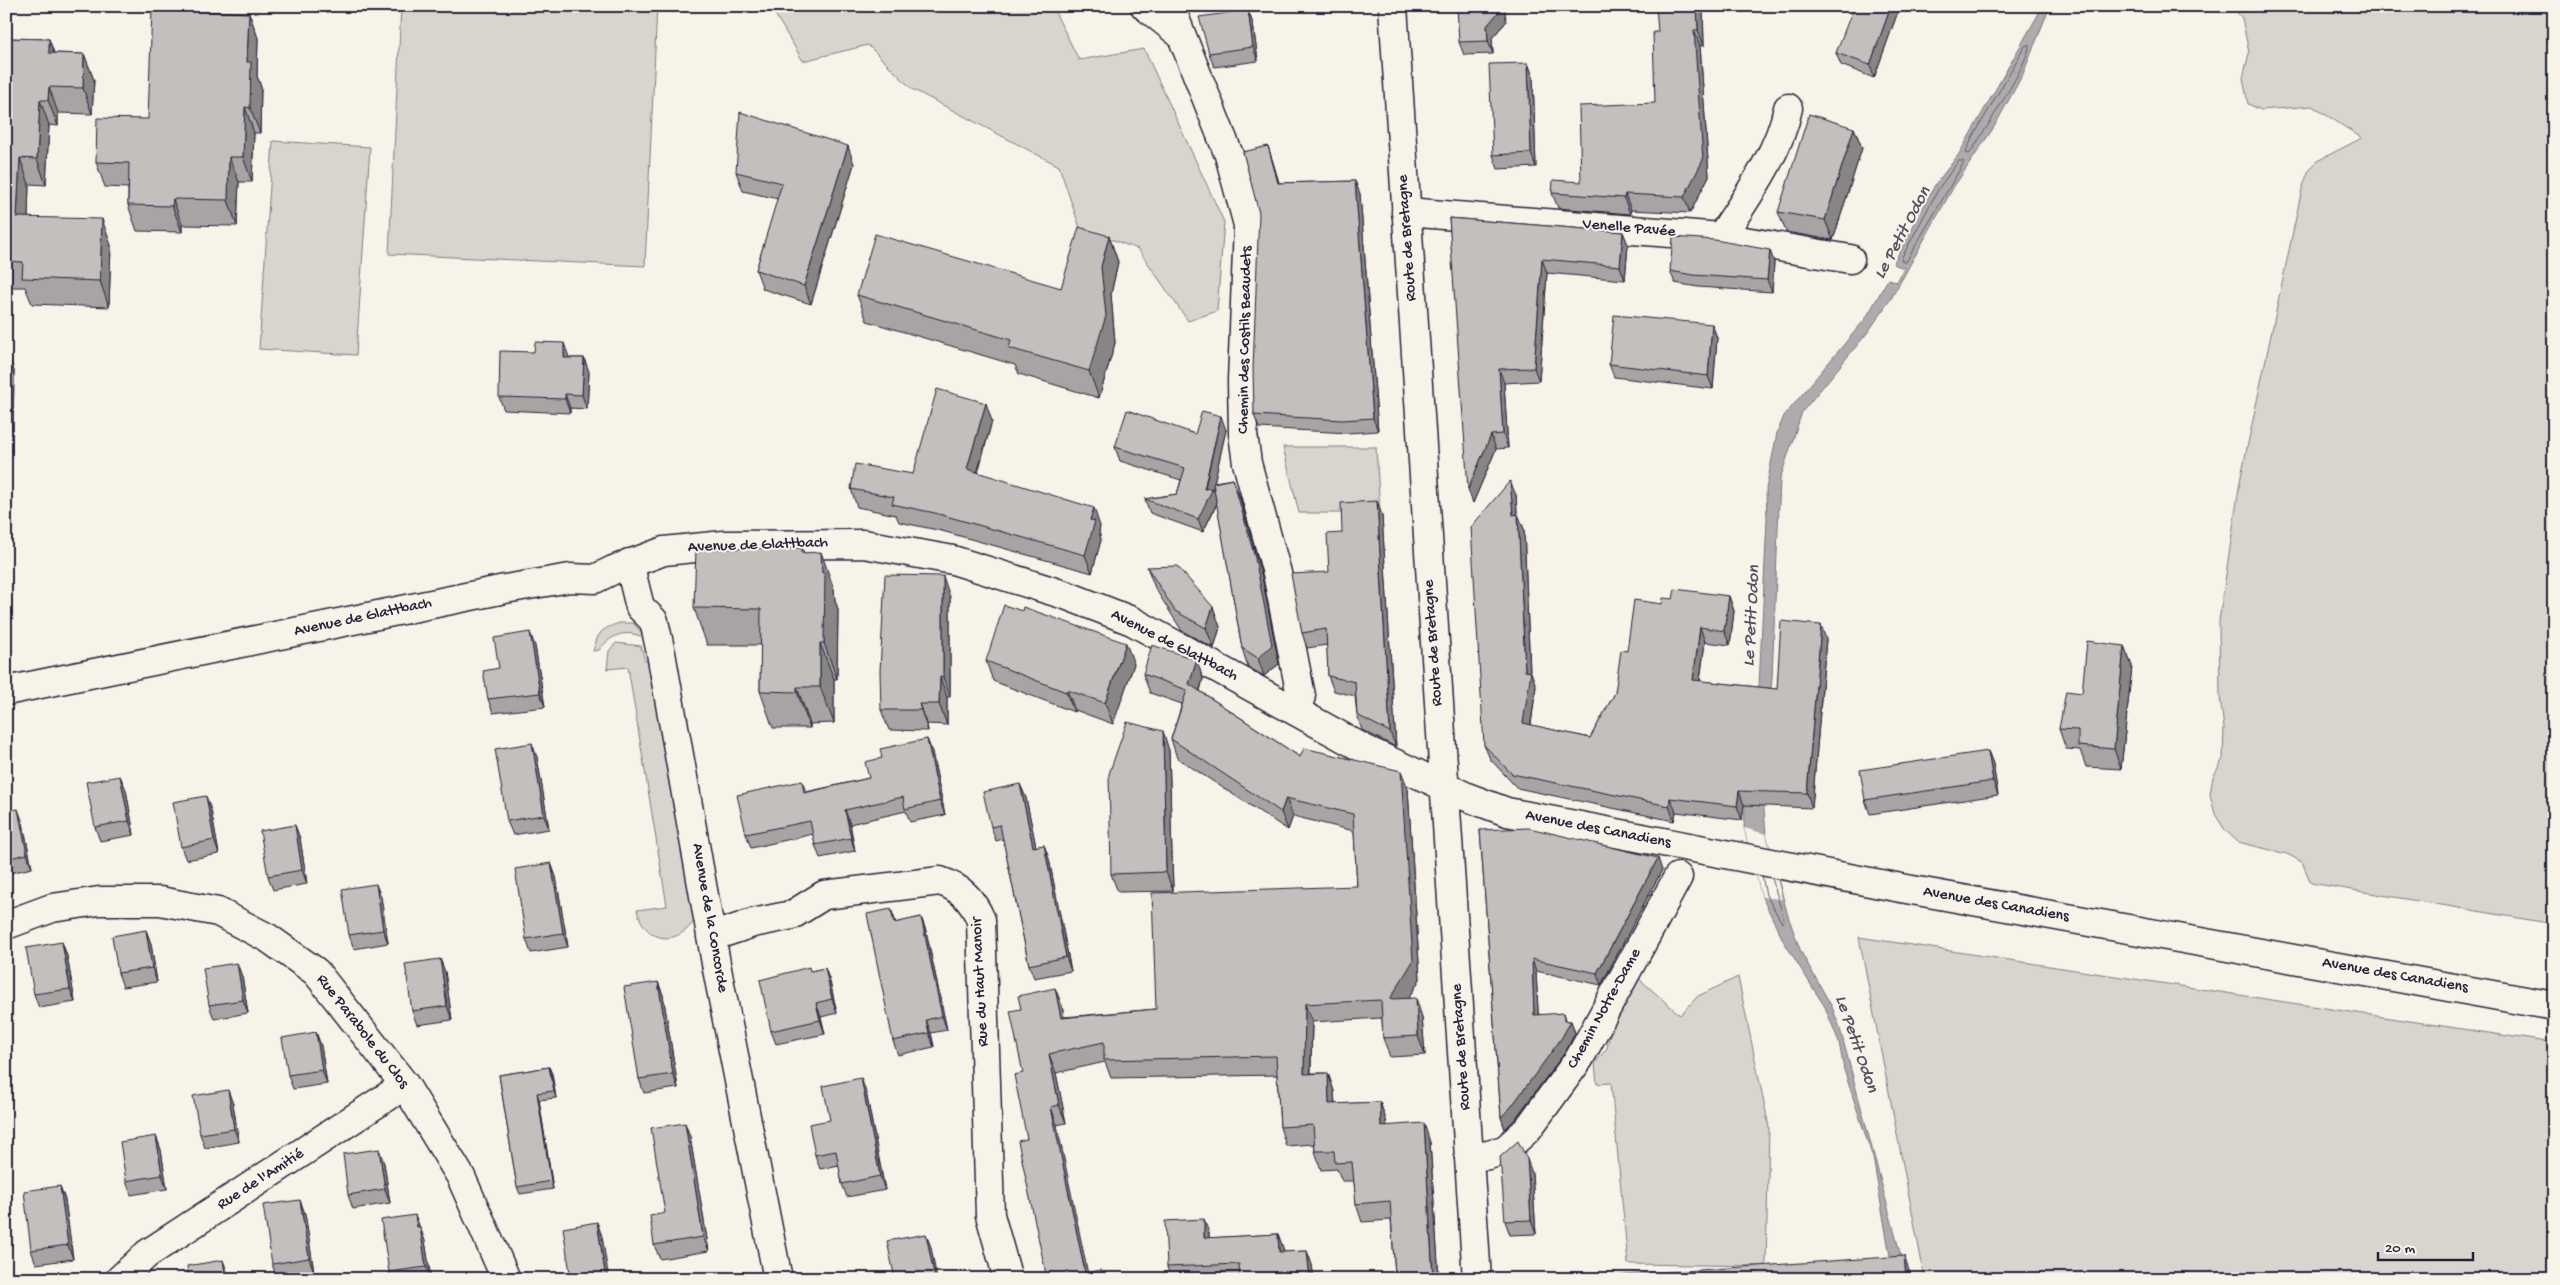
<svg xmlns="http://www.w3.org/2000/svg" width="2560" height="1285" font-family="'Gochi Hand',sans-serif">
<style>
.green{fill:#d8d5cf;stroke:#7d7c85}
.water{fill:#aeabad;stroke:#76747f}
.pier{fill:#f7f3e8}
.lines{fill:none;stroke-linecap:round;stroke-linejoin:round}
.shore{stroke:#5a5969;stroke-width:1}
.street-casing{stroke:#22223b;stroke-width:31}
.secondary-casing{stroke:#22223b;stroke-width:31}
.street{stroke:#f7f3e8;stroke-width:28}
.secondary{stroke:#f7f3e8;stroke-width:28}
.wall{fill:#a7a4a3;stroke:#22223b}
.shaded-wall{fill:#888684;stroke:#22223b}
.building{fill:#c2bfbd;stroke:#22223b}
.labels{text-anchor:middle;dominant-baseline:central;stroke-width:4;stroke-linejoin:round;paint-order:stroke}
.street-label{font-size:16px;fill:#22223b;stroke:#f7f3e8}
.water-label{font-size:18px;font-style:italic;fill:#535263;stroke:#f7f3e8}
</style>
<rect width="100%" height="100%" fill="#f7f3e8"/>
<filter id="ink" filterUnits="userSpaceOnUse"><feTurbulence type="fractalNoise" baseFrequency=".02" numOctaves="2"/><feDisplacementMap in="SourceGraphic" scale="10" xChannelSelector="R" yChannelSelector="G"/><feConvolveMatrix kernelMatrix="1 2 1 2 8 2 1 2 1" color-interpolation-filters="sRGB"/></filter>
<g filter="url(#ink)">
<path class="green" d="M401 6H657L645 266 389 254Z
M770 6H1052L1079 60 1144 49 1224 222 1217 311 1188 321 1138 249 1080 228 1059 166 912 89 868 45 803 61Z
M2231 6H2554V924L2311 883 2302 862 2287 854 2238 842 2225 830 2215 814 2210 794 2213 777 2223 759 2224 728 2220 697 2219 621 2240 481 2302 189 2308 172 2317 161 2362 138 2312 106 2261 110 2248 104 2243 78 2249 53 2242 18Z
M273 141 370 147 356 355 259 349Z
M1283 447H1376L1380 513H1299Z
M619 623H633L643 634 640 636C623 629 609 637 599 650L593 651C599 631 600 630 619 623Z
M616 643 641 646 645 661 652 660 697 916C680 947 646 945 637 910L667 906 628 667 607 669 609 651Z
M1859 937 2554 1043V1279H1925Z
M1636 976 1680 1015 1698 996 1738 977 1769 1127 1766 1266 1628 1264 1611 1083 1597 1084 1595 1063 1607 1048 1612 1022Z"/>
<path class="water" d="M2040 6H2050L2023 74 1994 127 1953 188 1892 297 1868 332 1802 412 1780 479 1772 678 1762 786 1766 834 1788 916 1801 952 1832 1007 1839 1025 1907 1279H1894L1873 1158 1844 1070 1839 1042 1825 1007 1784 942 1762 897 1744 828 1746 792 1759 687 1767 519 1766 489 1777 433 1784 416 1866 318 1888 279 1897 282 1904 268 1893 264 1935 185 1959 154 2039 13Z"/>
<path class="pier" d="M1744 828 1766 834 1782 899 1762 897Z"/>
<g class="lines">
<path class="shore" d="M2029 45C2032 58 1980 138 1970 153L1967 154 1966 151 1973 137 2025 46Z
M1959 161H1963V164L1906 262H1903L1901 259 1939 188Z
M1762 876 1766 895 1782 923 1784 920 1772 878"/>
<defs>
<path id="street" d="M1145 6 1180 34
M1170 6 1229 155 1248 225 1242 381 1243 434 1247 463 1277 573 1301 696 1296 711
M1406 212 1721 237 1850 259
M1721 237C1746 198 1779 154 1788 108
M629 563 640 607 654 621 661 653 717 969 778 1279
M6 925 52 908 99 901H160L218 912 268 938 316 972 405 1085 461 1177 506 1279
M711 937 753 923 792 915 824 895 940 881C961 888 972 899 981 920L990 1215 1008 1279
M1469 1157 1489 1155 1506 1149 1527 1130 1579 1059 1678 877
M120 1279 147 1254 405 1085"/>
<path id="secondary" d="M1393 6 1477 1279
M6 691 505 589 570 578 595 579 613 570 664 551 724 545 864 544 953 560 1068 596 1132 621 1366 750 1467 797 1507 812 1901 888 2554 1006"/>
</defs>
<use href="#street" class="street-casing"/>
<use href="#secondary" class="secondary-casing"/>
<use href="#street" class="street"/>
<use href="#secondary" class="secondary"/>
</g>
<path class="wall" d="M1703 6 1704 46 1700 45 1709 176 1690 213 1631 210 1630 214 1558 208 1552 193 1581 182 1655 103Z
M1860 6H1900L1874 78 1841 65 1836 53Z
M2020 6H2030V10Z
M1248 10 1253 24 1258 61 1214 67 1209 53Z
M249 13 258 38 257 76 261 87 260 133H254L252 182H239L237 226 182 225V232L137 231 128 205V188L105 187 96 162 148 119Z
M1506 22 1492 38 1493 54 1464 55 1459 42Z
M6 38 49 39 54 53 84 54 94 80 92 114 58 113V126L49 125 46 185 29 184 28 217 111 245 109 307 32 304 25 287H6Z
M1528 63 1533 77 1536 167 1498 169 1493 155Z
M1854 128 1862 148 1833 240 1786 232 1778 212Z
M1272 159 1279 183 1355 181 1360 194 1378 431 1348 433 1259 428 1254 415Z
M854 164 811 304 763 289 756 270 778 199 743 191 736 172Z
M1449 218 1623 232 1628 245 1625 280 1547 273 1539 381 1504 383 1508 448 1496 449 1473 503Z
M1109 236 1118 262 1111 294 1115 343 1099 398 1019 374 1015 365 867 321 857 295 1061 288Z
M1774 262 1772 292 1698 287 1675 283 1670 271Z
M1712 324 1717 338 1713 389 1614 377 1609 364Z
M6 349 14 371 13 430H6Z
M569 357V358H584L589 372 587 409 570 408V413L504 410 499 397Z
M992 421 978 473 1100 526 1099 532 1101 540 1092 573 942 531 899 522 896 515 857 507 851 489 913 474Z
M1226 430 1214 482 1233 479 1240 498 1262 577 1279 664 1264 676 1248 667 1242 648 1217 504 1203 532 1150 513 1145 499 1177 494 1181 480 1120 461 1115 447Z
M1516 495 1517 514 1524 529 1530 672 1536 686 1531 725 1590 738 1615 693 1627 651 1662 604 1673 599 1729 596 1734 611 1730 645 1705 642 1700 681 1777 689 1826 639 1812 808 1744 805 1742 820 1676 812 1674 821 1517 788 1490 759 1484 745Z
M1377 501 1382 516 1396 747 1362 730 1357 715 1355 696 1334 691 1328 676 1327 645 1307 648 1302 633 1329 572 1342 533Z
M802 548 804 553 834 589 835 601 838 609 837 679H834V723L810 724V728H773L760 691 761 645H707L694 608Z
M1147 567 1213 607 1220 627 1214 648 1182 631 1155 588Z
M950 597V697H947V725L927 724 928 731 889 730 881 710Z
M535 646 545 707 493 713 488 699 499 668Z
M2124 646 2132 666 2121 769 2086 767 2080 750 2066 749 2059 729 2082 693Z
M986 661 1134 664 1113 724 1075 710 1074 712 993 681Z
M1143 674 1203 679 1200 691 1300 757 1401 771 1408 789 1420 979 1408 999 1422 1017 1425 1055 1390 1057 1383 1038 1382 1018 1312 1022 1311 1073H1328L1334 1091 1335 1104 1380 1102 1386 1120 1387 1126 1430 1142 1439 1279H1392L1395 1274 1391 1220 1362 1222 1356 1204 1354 1181H1342L1337 1169 1321 1170 1315 1151 1314 1144 1286 1146 1280 1127 1277 1075 1111 1078 1105 1062 1056 1073 1066 1123 1057 1125 1047 1279 1027 1139 1023 1073 1021 1009 1055 988 1062 1006 1064 1017 1156 1009 1357 886 1354 831 1293 816 1288 830 1177 758 1171 739 1182 704 1150 693Z
M927 739 932 752 945 815 910 822 906 811 850 824 855 851 820 858 815 845 813 834 751 848 746 834 802 781 806 792 869 778 882 758Z
M1169 750 1173 891 1118 892 1111 874Z
M1988 751 1993 764 1998 795 1870 814 1865 800Z
M537 757 549 829 513 835 507 821Z
M120 776 126 790 134 835 100 841 95 827Z
M1020 784 1026 798 1036 847 1044 845 1049 859 1071 971 1034 978 1029 965 1003 839 996 841 991 827Z
M211 810 219 854 186 860 181 847Z
M6 811 23 823 32 868 6 874Z
M1480 830 1662 870 1601 985 1536 971 1538 1014 1567 1021H1571L1575 1033 1566 1051 1515 1119 1505 1129 1501 1117Z
M300 838 307 884 273 890 268 876Z
M551 863 556 877 568 947 531 953 526 939Z
M381 897 388 943 354 949 349 935Z
M891 909 896 923 921 917 926 931 947 1030 931 1033 934 1047 898 1055 893 1041Z
M146 930 151 944 157 982 123 987 118 973Z
M62 942 67 956 75 1002 39 1008 34 994Z
M440 959 445 972 452 1020 417 1025 412 1011Z
M825 968 830 982 837 1013 821 1017 825 1034 776 1044 771 1031 811 971Z
M242 976 248 1013 214 1019 209 1005Z
M658 982 663 995 678 1088 644 1093 639 1079Z
M316 1032 321 1046 327 1084 293 1089 288 1075Z
M549 1067 552 1074 556 1098 539 1100 553 1189 520 1194 517 1187 499 1075Z
M866 1092 885 1190 847 1197 842 1184 839 1165 820 1169 815 1155 830 1120Z
M233 1104 239 1142 205 1148 200 1134Z
M685 1123 690 1137 709 1251 660 1259 654 1245 665 1213Z
M156 1136 161 1150 167 1189 131 1195 126 1181Z
M384 1163 390 1203 353 1209 348 1195Z
M1532 1173 1536 1234 1510 1235 1505 1221Z
M60 1186 65 1200 73 1259 36 1264 31 1250Z
M300 1200 305 1214 314 1272 277 1278 272 1264Z
M415 1215 425 1241 431 1279H391L389 1272Z
M1209 1233V1238L1278 1234 1283 1248 1284 1252 1307 1251 1312 1265 1314 1279H1171L1167 1267Z"/>
<path class="shaded-wall" d="M1501 6H1505L1506 22 1492 38 1493 54 1488 41 1487 26Z
M1697 6H1703L1704 46 1698 30Z
M1891 6H1900L1874 78 1870 65Z
M1248 10 1253 24 1258 61 1253 47Z
M249 13 258 38 257 76 261 87 260 133 250 108 247 62Z
M1694 30 1700 45 1709 176 1690 213 1684 197Z
M49 39 58 65 49 53Z
M84 54 94 80 92 114 83 88Z
M1528 63 1533 77 1536 167 1531 153Z
M49 87 58 113V126L48 100Z
M40 100 49 125 46 185 37 159Z
M245 107 254 133 252 182 243 157Z
M1854 128 1862 148 1833 240 1825 220Z
M848 146 854 164 811 304 804 286Z
M1268 146 1272 159 1283 196 1278 183Z
M229 157 239 182 237 226 228 200Z
M20 158 29 184 27 243 17 217Z
M1355 181 1360 194 1378 431 1373 418Z
M1625 194 1631 210 1630 214 1624 198Z
M173 199 182 225V232L172 206Z
M102 219 111 245 109 307 100 281Z
M1623 232 1628 245 1625 280 1620 266Z
M1109 236 1118 262 1111 294 1115 343 1099 398 1089 371 1101 267Z
M1770 250 1774 262 1772 292 1767 280Z
M1542 259 1547 273 1539 381 1534 368Z
M1712 324 1717 338 1713 389 1708 376Z
M564 343 569 357V371L564 358Z
M6 349 14 371 13 430 6 412Z
M584 358 589 372 587 409 582 395Z
M1499 369 1504 383 1508 448 1503 434Z
M565 394 570 408V413L565 399Z
M986 403 992 421 973 487 967 469Z
M1221 416 1226 430 1213 488 1218 501 1203 532 1198 519Z
M1491 435 1496 449 1473 503 1468 489Z
M1233 479 1240 498 1262 577 1279 664 1264 676 1258 658Z
M1510 481 1516 495 1518 529 1513 515Z
M1377 501 1382 516 1396 747 1390 732Z
M1094 508 1100 526 1099 532 1101 540 1092 573 1085 555 1090 520Z
M1518 514 1524 529 1530 675 1531 672 1536 686 1529 737 1523 723 1525 671Z
M821 552 834 589 835 601 838 609 837 679 824 643Z
M943 576 950 597V697L943 677Z
M1729 596 1734 611 1730 645 1724 631Z
M1213 607 1220 627 1214 648 1206 628Z
M1821 625 1826 639 1812 808 1807 793Z
M1700 627 1705 642 1698 694 1693 680Z
M530 632 535 646 545 707 540 693Z
M820 643 834 679V723L820 687Z
M1126 643 1134 664 1113 724 1105 703Z
M2124 646 2132 666 2121 769 2114 749Z
M1197 660 1203 679 1196 702 1189 684Z
M940 677 947 697V725L939 704Z
M797 687 810 724V728L797 692Z
M1067 690 1075 710 1074 712 1066 692Z
M919 704 927 724 928 731Z
M1163 731 1169 750 1173 891 1166 872Z
M927 739 932 752 945 815 940 801Z
M532 743 537 757 549 829 544 815Z
M1988 751 1993 764 1998 795 1993 781Z
M1401 771 1408 789 1420 979 1397 1018 1390 999Z
M120 776 126 790 134 835 129 821Z
M1020 784 1026 798 1039 861 1033 847Z
M1739 791 1744 805 1742 820 1737 806Z
M206 796 211 810 219 854 214 840Z
M1286 798 1293 816 1288 830 1281 812Z
M1670 798 1676 812 1674 821 1669 806Z
M18 809 23 823 32 868 27 854Z
M845 810 850 824 855 851 851 838Z
M295 825 300 838 307 884 302 870Z
M1044 845 1049 859 1071 971 1066 957Z
M1658 858 1662 870 1601 985 1597 973Z
M551 863 556 877 568 947 563 933Z
M376 884 381 897 388 943 383 930Z
M891 909 896 923H894Z
M921 917 926 931 947 1030 942 1016Z
M146 930 151 944 157 982 152 968Z
M62 942 67 956 75 1002 70 989Z
M440 959 445 972 452 1020 447 1006Z
M1532 959 1536 971 1539 1027 1534 1015Z
M237 963 242 976 248 1013 243 1000Z
M825 968 830 982 837 1013 832 999Z
M658 982 663 995 678 1088 673 1074Z
M1055 988 1062 1006 1068 1036 1061 1018Z
M1416 998 1422 1017 1425 1055 1418 1036Z
M816 1003 821 1017 825 1034 820 1020Z
M1305 1004 1312 1022 1310 1092 1304 1074Z
M1564 1013 1568 1025 1571 1021 1575 1033 1566 1051 1515 1119 1505 1129 1501 1117 1564 1021Z
M926 1020 931 1033 934 1047 929 1033Z
M316 1032 321 1046 327 1084 322 1070Z
M1049 1054 1056 1073 1066 1123 1059 1105Z
M549 1067 552 1074 556 1098 554 1091Z
M1328 1073 1334 1091 1336 1123 1329 1104Z
M861 1078 866 1092 885 1190 880 1176Z
M228 1090 233 1104 239 1142 234 1129Z
M537 1093 539 1100 553 1189 551 1181Z
M1380 1102 1386 1120 1388 1145 1381 1126Z
M1051 1107 1057 1125 1089 1279 1085 1273Z
M685 1123 690 1137 709 1251 703 1237Z
M1424 1123 1430 1142 1439 1279H1433Z
M156 1136 161 1150 167 1189 162 1175Z
M379 1149 384 1163 390 1203 385 1189Z
M1527 1159 1532 1173 1536 1234 1531 1220Z
M60 1186 65 1200 73 1259 68 1245Z
M300 1200 305 1214 314 1272 309 1258Z
M415 1215 420 1228 417 1227Z
M1204 1219 1209 1233V1252L1204 1238Z
M597 1222 602 1236 609 1279H606Z
M420 1227 425 1241 431 1279 426 1267Z
M926 1234 931 1247 937 1279H935Z
M1278 1234 1283 1248 1284 1266 1279 1252Z
M1307 1251 1312 1265 1314 1279H1310Z
M1904 1256 1912 1279H1906Z
M223 1260 228 1274 229 1279H226Z"/>
<path class="building" d="M1457 6H1501V9L1487 26 1488 41 1459 42Z
M1656 6H1697L1698 30H1694L1703 160 1684 197 1625 194 1624 198 1552 193 1553 180 1581 182 1579 106 1655 103 1653 32H1658Z
M1854 6 1860 8V6H1891L1870 65 1836 53Z
M152 9 249 13 247 62H251L250 108 245 107 243 157H229L228 200 173 199 172 206 128 205 129 163 96 162 97 118 148 119Z
M1248 10 1253 47 1209 53 1199 17Z
M6 38 49 39V53L84 54 83 88 49 87 48 100H40L37 159 20 158 17 217 102 219 100 281 22 278 23 262 6 261Z
M1528 63 1531 153 1493 155 1489 64Z
M740 112 848 146 804 286 756 270 782 183 736 172Z
M1809 114 1854 128 1825 220 1778 212Z
M1268 146 1278 183 1355 181 1373 418 1343 420 1254 415 1253 368 1259 213 1243 152Z
M1449 218 1623 232 1620 266 1542 259 1534 368 1499 369 1503 434 1491 435 1468 489Z
M1079 227 1109 236 1101 267 1106 316 1089 371 1009 348 1011 340 857 295 875 234 1061 288Z
M1673 237 1715 240 1770 250 1767 280 1693 275 1670 271Z
M1614 315 1712 324 1708 376 1609 364Z
M535 342 564 343V358H584L582 395 565 394V399L499 397 500 351 534 352Z
M937 389 986 403 967 469 1094 508 1090 520 1095 521 1085 555 935 513 892 504 894 497 851 489 855 464 913 474Z
M1127 410 1195 434 1202 411 1221 416 1204 489 1213 488 1198 519 1145 499 1177 494 1185 468 1115 447Z
M1233 479 1255 558 1272 645 1258 658 1242 648 1213 483Z
M1510 481 1513 515 1518 514 1525 671 1531 672 1523 723 1590 738 1615 693 1621 650 1627 651 1634 600 1662 604 1663 598 1673 599 1675 589 1729 596 1724 631 1700 627 1693 680 1777 689 1781 621 1821 625 1807 793 1739 791 1737 806 1670 798 1669 806 1512 774 1484 745 1471 527Z
M1377 501 1390 732 1357 715 1355 682 1328 676 1326 629 1302 633 1291 574 1329 572 1327 534 1342 533 1341 503Z
M802 548V553L821 552 822 573H825L824 643H820V687H797V692L760 691 761 609 694 608 696 549Z
M1177 566 1213 607 1206 628 1175 611 1147 567Z
M885 575 943 576V677H940L939 704H919L921 710H881L880 671Z
M1004 605 1022 611 1023 607 1126 643 1105 703 1067 690 1066 692 986 661Z
M530 632 540 693 488 699 483 671 499 668 494 638Z
M2087 641 2124 646 2114 749 2078 746V730L2059 729 2066 691 2082 693Z
M1152 645 1197 660 1189 684 1300 757 1304 748 1401 771 1413 961 1390 999 1416 998 1418 1036 1383 1038 1381 1000 1305 1004 1304 1074 1328 1073 1329 1104 1380 1102 1381 1126 1424 1123 1433 1279H1392V1274H1395L1390 1201 1356 1204 1352 1162 1335 1163 1334 1151H1315L1313 1125 1280 1127 1276 1056 1104 1060V1042L1049 1054 1059 1105 1051 1107 1085 1273 1101 1270 1103 1279H1047L1018 1141 1027 1139 1014 1075 1023 1073 1010 1011 1021 1009 1018 996 1055 988 1061 1018 1156 1009 1152 893 1357 886 1353 814 1286 798 1281 812 1171 739 1187 690 1143 674Z
M1127 722 1163 731 1166 872 1111 874 1109 774Z
M927 739 940 801 905 809 903 797 845 810 851 838 815 845 810 821 746 834 737 795 802 781 804 793 869 778 865 762 882 758 880 749Z
M532 743 544 815 507 821 495 749Z
M1988 751 1993 781 1865 800 1860 770Z
M120 776 129 821 95 827 86 782Z
M1020 784 1033 847 1044 845 1066 957 1029 965 1000 825 991 827 983 792Z
M206 796 214 840 181 847 173 802Z
M18 809 27 854 6 859V811Z
M295 825 302 870 268 876 260 831Z
M1529 828 1658 858 1597 973 1532 959 1534 1015 1564 1013V1021H1571L1561 1039 1511 1107 1501 1117 1480 830Z
M551 863 563 933 526 939 515 869Z
M376 884 383 930 349 935 342 889Z
M891 909 894 923 921 917 942 1016 926 1020 929 1033 893 1041 867 914Z
M146 930 152 968 118 973 112 936Z
M62 942 70 989 34 994 26 948Z
M440 959 447 1006 412 1011 405 964Z
M237 963 243 1000 209 1005 203 968Z
M809 967 810 971 825 968 832 999 816 1003 820 1020 771 1031 760 980Z
M658 982 673 1074 639 1079 624 987Z
M316 1032 322 1070 288 1075 282 1038Z
M549 1067 554 1091 537 1093 551 1181 517 1187 499 1075Z
M861 1078 880 1176 842 1184 836 1151 815 1155 809 1124 830 1120 823 1086Z
M228 1090 234 1129 200 1134 193 1096Z
M685 1123 703 1237 654 1245 650 1216 665 1213 651 1128Z
M156 1136 162 1175 126 1181 120 1142Z
M1518 1141 1527 1159 1531 1220 1505 1221 1500 1157Z
M379 1149 385 1189 348 1195 343 1154Z
M60 1186 68 1245 31 1250 24 1191Z
M300 1200 309 1258 272 1264 263 1205Z
M415 1215 417 1227H420L426 1267 389 1272 381 1220Z
M1204 1219V1238L1278 1234 1279 1252 1307 1251 1310 1279H1240L1239 1264 1167 1267 1165 1221Z
M597 1222 606 1279H571L563 1228Z
M926 1234 935 1279H895L887 1241Z
M1904 1256 1906 1279H1611V1276Z
M223 1260 226 1279H189L187 1266Z"/>
</g>
<g class="labels">
<g class="street-label">
<text transform="translate(1629 229) rotate(5)">Venelle Pavée</text>
<text transform="translate(1408 238) rotate(-94)">Route de Bretagne</text>
<text transform="translate(1246 340) rotate(-89)">Chemin des Costils Beaudets</text>
<text transform="translate(758 546) rotate(-2)">Avenue de Glattbach</text>
<text transform="translate(363 618) rotate(-12)">Avenue de Glattbach</text>
<text transform="translate(1434 643) rotate(-94)">Route de Bretagne</text>
<text transform="translate(1174 646) rotate(27)">Avenue de Glattbach</text>
<text transform="translate(1598 830) rotate(11)">Avenue des Canadiens</text>
<text transform="translate(1996 905) rotate(10)">Avenue des Canadiens</text>
<text transform="translate(709 918) rotate(80)">Avenue de la Concorde</text>
<text transform="translate(2395 976) rotate(10)">Avenue des Canadiens</text>
<text transform="translate(981 982) rotate(-93)">Rue du Haut Manoir</text>
<text transform="translate(1605 1009) rotate(-61)">Chemin Notre-Dame</text>
<text transform="translate(362 1032) rotate(52)">Rue Parabole du Clos</text>
<text transform="translate(1462 1047) rotate(-94)">Route de Bretagne</text>
<text transform="translate(261 1180) rotate(-33)">Rue de l'Amitié</text>
</g>
<g class="water-label">
<text transform="translate(1903 233) rotate(-62)">Le Petit Odon</text>
<text transform="translate(1752 616) rotate(-87)">Le Petit Odon</text>
<text transform="translate(1856 1044) rotate(71)">Le Petit Odon</text>
</g>
</g>
<rect width="2560" height="1285" fill="none" stroke="#f7f3e8" stroke-width="25"/>
<rect x="12" y="12" width="2535" height="1260" fill="none" stroke="#22223b" stroke-width="2" filter="url(#ink)"/>
<path d="M2378 1252v8h95v-8" fill="none" stroke="#22223b" stroke-width="2.5"/>
<text x="2385" y="1252" font-size="15" fill="#22223b" stroke="#f7f3e8" stroke-width="4" paint-order="stroke">20 m</text>
</svg>
